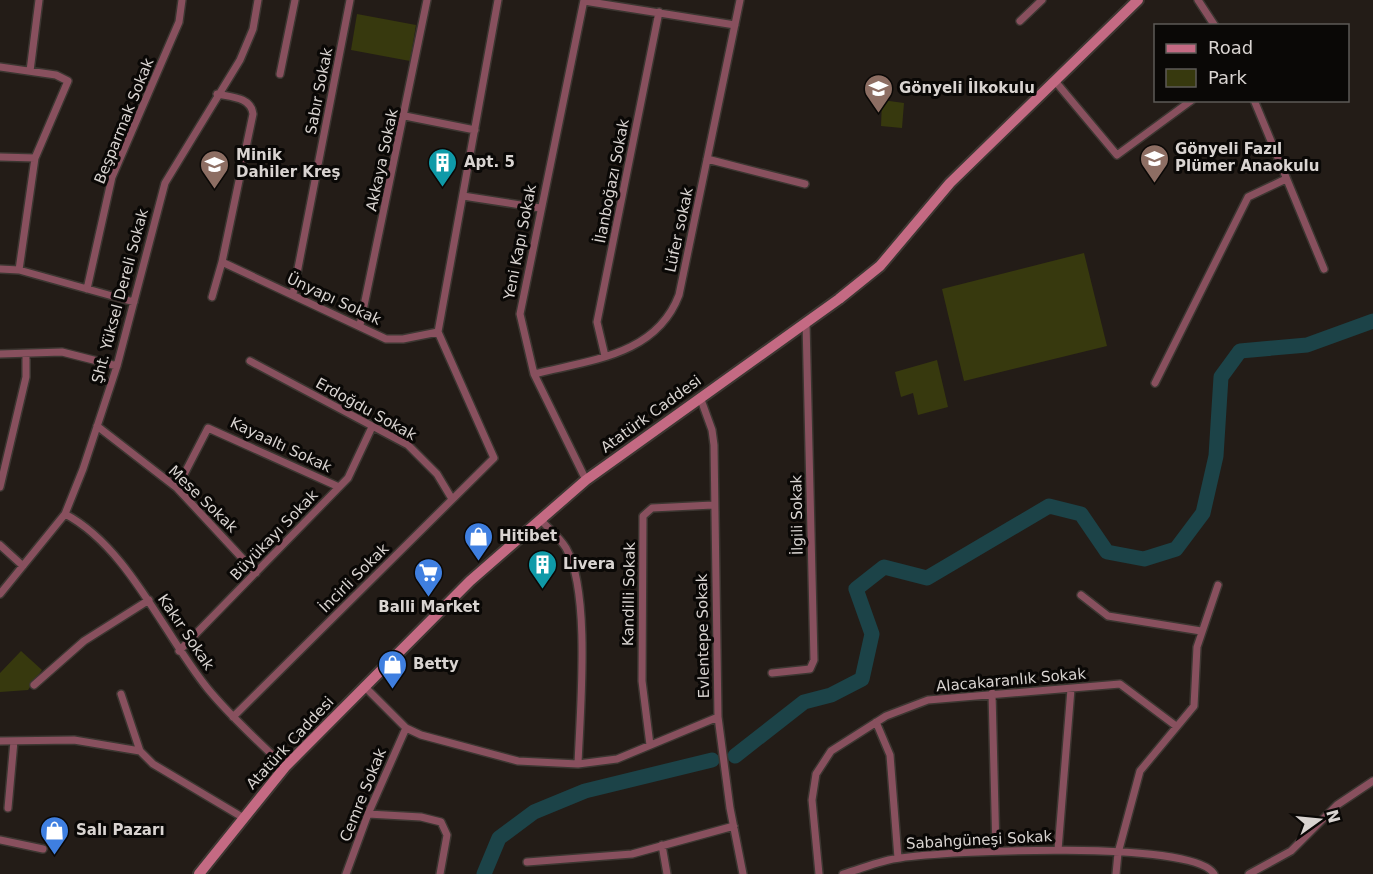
<svg xmlns="http://www.w3.org/2000/svg" width="1373" height="874" font-family="'DejaVu Sans',sans-serif">
<style>
.green{fill:#37390e}
.lines{fill:none;stroke-linecap:round;stroke-linejoin:round}
.river{stroke:#1c4348;stroke-width:15}
.street-casing{stroke:#3c3631;stroke-width:10}
.secondary-casing{stroke:#3c3631;stroke-width:14}
.street{stroke:#88505e;stroke-width:7}
.secondary{stroke:#c46a83;stroke-width:10}
.labels{text-anchor:middle;dominant-baseline:central;stroke-width:6;stroke-linejoin:round;paint-order:stroke}
.poi-label{font-size:15px;font-weight:bold;fill:#d9d4d1;stroke:#0a0806;text-anchor:start}
.street-label{font-size:15px;fill:#d9d4d1;stroke:#0a0806}
</style>
<rect width="100%" height="100%" fill="#231c17"/>
<path class="green" d="M357 14 416 25 410 61 351 50Z
M882 100 904 103 902 128 881 126Z
M1084 253 1107 346 964 381 942 289Z
M937 360 948 407 918 415 913 393 901 397 895 372Z
M21 651 42 670 28 690 0 692V673Z"/>
<g class="lines">
<path class="river" d="M735 756 804 702 831 695 862 679 872 634 856 589 884 567 927 578 1049 506 1081 514 1107 552 1144 559 1176 549 1203 513 1216 456 1221 377 1240 351 1307 345 1373 321
M484 874 499 838 534 812 585 791 712 760"/>
<defs>
<path id="street" d="M584 0 520 314 534 374 586 480
M1198 0 1215 26
M584 1 735 25
M1020 21 1042 0
M0 67 56 75 68 81 35 158 19 270
M30 71 39 0
M280 74 295 0
M1055 81 1117 155 1192 100
M1254 100 1324 269
M405 116 475 130
M0 157 35 158
M707 159 805 184
M463 196 540 208
M222 262 386 339H403L438 332
M0 269 19 270 134 302
M87 289 112 177 179 22 182 0
M293 294 350 0
M212 297 222 262 253 114C251 97 231 97 217 94
M360 325 427 0
M438 332 498 0
M0 354 62 352 117 366
M605 356 597 322 659 12
M250 361 408 445 437 474 452 499
M534 374C589 360 656 356 679 295L740 0
M1155 383 1248 197 1286 179
M700 397 712 430 714 445 718 717 730 808 743 874
M97 426 177 488 256 573
M0 487 26 377V354
M177 488 208 428 339 487
M65 514C128 547 164 635 208 689 231 717 259 742 285 767
M541 520C549 529 560 538 566 548 591 592 580 711 578 764
M0 545 23 566
M0 594 65 514 83 469 117 366 165 183 240 60 253 29 258 0
M1081 595 1108 616 1201 631
M179 651 348 478 372 427
M772 673 810 669 814 660 806 322
M34 685 84 641 149 600
M364 686 406 728 421 735 518 761 578 764 617 759 718 717
M992 693 996 850
M121 694 140 751 153 764 242 817
M233 717 494 458 438 332
M876 722 890 755 898 858
M0 741 74 740 140 751
M650 745 642 681 643 516 652 508 713 505
M8 808 14 741
M368 814 421 817 441 822 447 835 440 874
M0 840 43 849
M662 845 667 874
M1058 850 1071 689
M527 862 632 854 734 826
M346 874 368 814 406 728
M819 874 812 800 816 774 831 751 886 716 928 700 1120 684 1176 726
M843 874C861 869 881 860 900 858 944 851 1194 839 1214 874
M1116 874 1118 853 1140 771 1194 706 1197 647 1218 585
M1249 874 1291 851 1337 805 1373 781"/>
<path id="secondary" d="M199 874 285 767 470 581 586 480 839 299 880 266 950 183 1138 0"/>
</defs>
<use href="#street" class="street-casing"/>
<use href="#secondary" class="secondary-casing"/>
<use href="#street" class="street"/>
<use href="#secondary" class="secondary"/>
</g>
<defs>
<symbol id="school-pin" viewBox="-11 -11 22 30"><path d="M0 17L-7.5 6A9.5 9.5 0 1 1 7.5 6Z" fill="#8d6e63" stroke="#0a0806"/><path d="M0-5L7-2L0 1L-7-2ZM-4 1L0 2.5L4 1V4Q0 6-4 4Z" fill="#fff"/></symbol>
<symbol id="building-pin" viewBox="-11 -11 22 30"><path d="M0 17L-7.5 6A9.5 9.5 0 1 1 7.5 6Z" fill="#0f9aa8" stroke="#0a0806"/><path d="M-4-6H4V6H1V3H-1V6H-4ZM-2.5-4.3h1.7v1.8h-1.7ZM.8-4.3h1.7v1.8H.8ZM-2.5-1h1.7V.8h-1.7ZM.8-1h1.7V.8H.8Z" fill="#fff"/></symbol>
<symbol id="shop-pin" viewBox="-11 -11 22 30"><path d="M0 17L-7.5 6A9.5 9.5 0 1 1 7.5 6Z" fill="#3f7fe0" stroke="#0a0806"/><path d="M-5-2.5h2.3a2.7 3.5 0 0 1 5.4 0H5L5.5 6h-11ZM-1.5-2.5h3a1.5 2.3 0 0 0-3 0Z" fill="#fff"/></symbol>
<symbol id="supermarket-pin" viewBox="-11 -11 22 30"><path d="M0 17L-7.5 6A9.5 9.5 0 1 1 7.5 6Z" fill="#3f7fe0" stroke="#0a0806"/><path d="M-6-5.5h2.5l.6 2H6L4.5 2H-2.5L-4.4-4H-6ZM-1.5 3.2a1.3 1.3 0 1 0 .1 0ZM3 3.2a1.3 1.3 0 1 0 .1 0Z" fill="#fff"/></symbol>
</defs>
<g fill-rule="evenodd">
<use href="#school-pin" x="862" y="72" width="33" height="45"/>
<use href="#school-pin" x="1138" y="142" width="33" height="45"/>
<use href="#building-pin" x="426" y="146" width="33" height="45"/>
<use href="#school-pin" x="198" y="148" width="33" height="45"/>
<use href="#shop-pin" x="462" y="520" width="33" height="45"/>
<use href="#building-pin" x="526" y="548" width="33" height="45"/>
<use href="#supermarket-pin" x="412" y="556" width="33" height="45"/>
<use href="#shop-pin" x="376" y="648" width="33" height="45"/>
<use href="#shop-pin" x="38" y="814" width="33" height="45"/>
</g>
<g class="labels">
<g class="poi-label">
<text x="899" y="88">Gönyeli İlkokulu</text>
<text x="1175" y="149">Gönyeli Fazıl<tspan x="1175" dy="17">Plümer Anaokulu</tspan></text>
<text x="236" y="155">Minik<tspan x="236" dy="17">Dahiler Kreş</tspan></text>
<text x="464" y="162">Apt. 5</text>
<text x="499" y="536">Hitibet</text>
<text x="563" y="564">Livera</text>
<text x="429" y="607" text-anchor="middle">Balli Market</text>
<text x="413" y="664">Betty</text>
<text x="76" y="830">Salı Pazarı</text>
</g>
<g class="street-label">
<text transform="translate(319 91) rotate(-79)">Sabır Sokak</text>
<text transform="translate(124 121) rotate(-68)">Beşparmak Sokak</text>
<text transform="translate(382 160) rotate(-78)">Akkaya Sokak</text>
<text transform="translate(612 181) rotate(-79)">İlanboğazı Sokak</text>
<text transform="translate(679 230) rotate(-78)">Lüfer sokak</text>
<text transform="translate(520 242) rotate(-79)">Yeni Kapı Sokak</text>
<text transform="translate(120 296) rotate(-75)">Şht. Yüksel Dereli Sokak</text>
<text transform="translate(334 299) rotate(25)">Ünyapı Sokak</text>
<text transform="translate(366 409) rotate(29)">Erdoğdu Sokak</text>
<text transform="translate(651 414) rotate(-36)">Atatürk Caddesi</text>
<text transform="translate(281 445) rotate(25)">Kayaaltı Sokak</text>
<text transform="translate(203 499) rotate(44)">Mese Sokak</text>
<text transform="translate(797 515) rotate(-91)">İlgili Sokak</text>
<text transform="translate(274 535) rotate(-46)">Büyükayı Sokak</text>
<text transform="translate(354 578) rotate(-45)">İncirli Sokak</text>
<text transform="translate(629 594) rotate(-89)">Kandilli Sokak</text>
<text transform="translate(186 632) rotate(56)">Kakır Sokak</text>
<text transform="translate(703 636) rotate(-91)">Evlentepe Sokak</text>
<text transform="translate(1011 680) rotate(-5)">Alacakaranlık Sokak</text>
<text transform="translate(290 743) rotate(-47)">Atatürk Caddesi</text>
<text transform="translate(363 795) rotate(-68)">Cemre Sokak</text>
<text transform="translate(979 840) rotate(-3)">Sabahgüneşi Sokak</text>
</g>
</g>
<rect x="1154" y="24" width="195" height="78" fill="#0a0806" stroke="#5d5a57" stroke-width="1.5"/>
<rect x="1166" y="44" width="30" height="9" fill="#c46a83" stroke="#5d5a57" stroke-width="1.5"/>
<text x="1208" y="54" font-size="18" fill="#d9d4d1">Road</text>
<rect x="1166" y="69" width="30" height="18" fill="#37390e" stroke="#5d5a57" stroke-width="1.5"/>
<text x="1208" y="84" font-size="18" fill="#d9d4d1">Park</text>
<g transform="translate(1319 820) rotate(75)" stroke="#0a0806" stroke-width="4.5" paint-order="stroke">
<path d="M0-4.5L10 22L0 15L-10 22Z" fill="#d9d4d1"/>
<text y="-9" font-size="16" font-weight="bold" text-anchor="middle" fill="#d9d4d1">N</text>
</g>
</svg>
